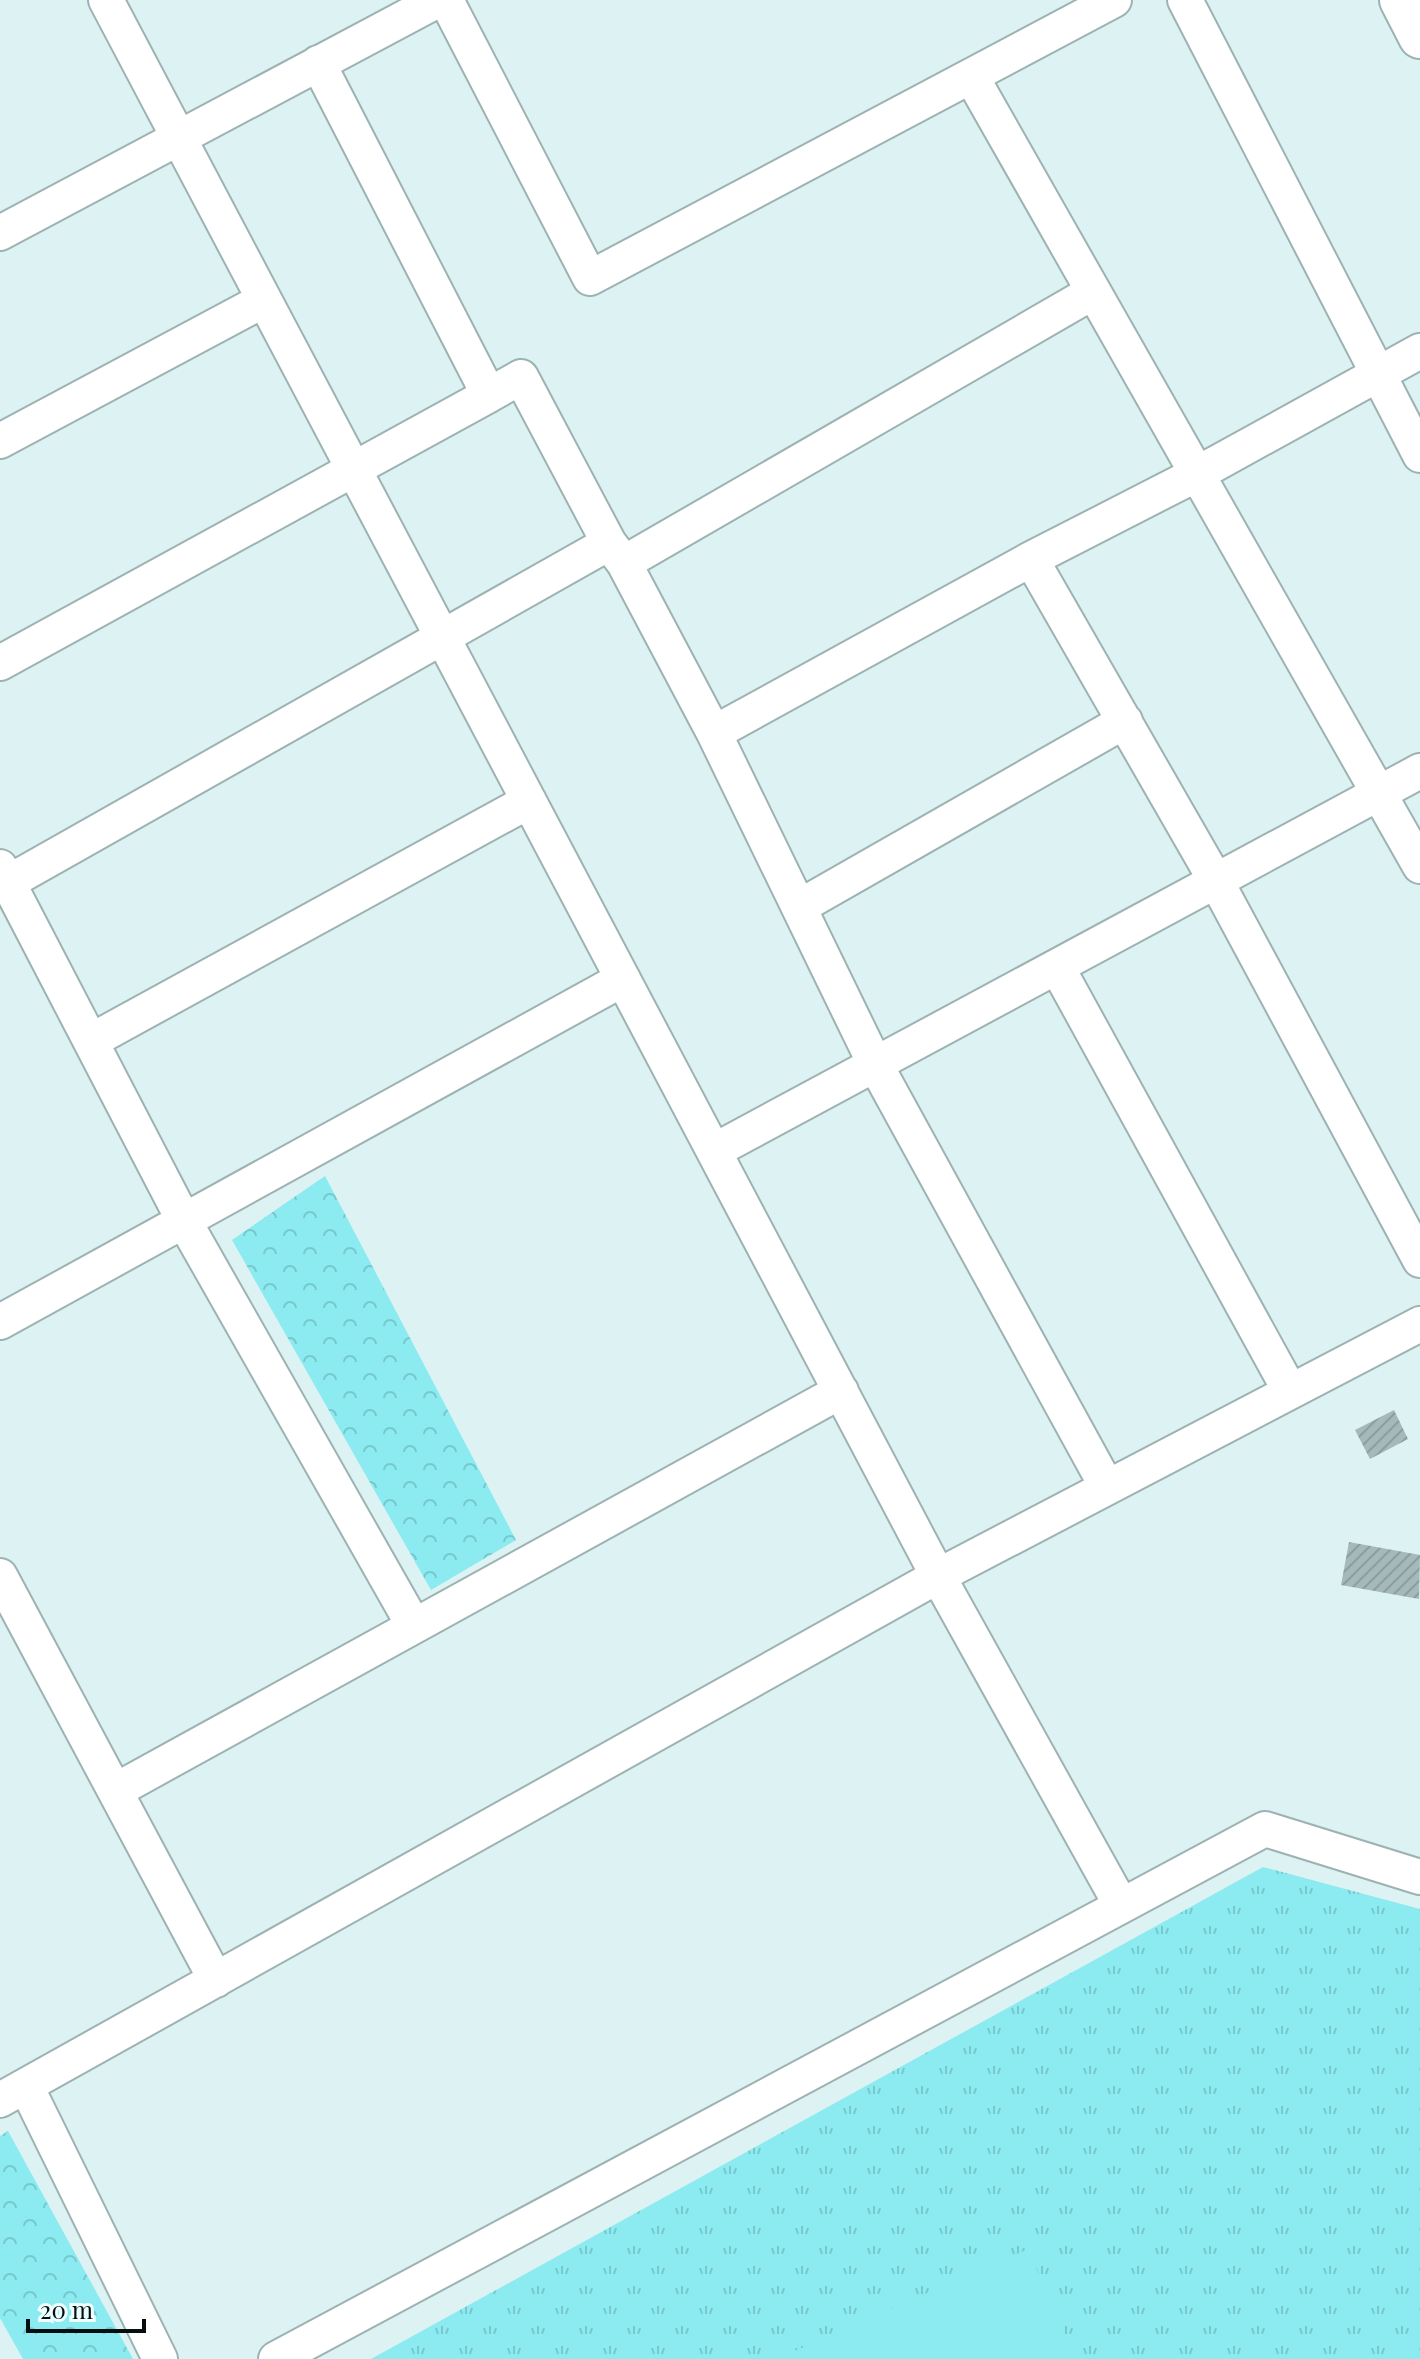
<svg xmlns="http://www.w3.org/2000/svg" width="1420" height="2359" font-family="'Playfair Display',serif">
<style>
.grass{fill:url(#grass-tufts)}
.park{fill:url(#park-crowns)}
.pitch{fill:#8bebf0}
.building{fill:url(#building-hatch)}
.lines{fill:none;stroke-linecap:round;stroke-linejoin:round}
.minor-casing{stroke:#9db2b3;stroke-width:38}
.tertiary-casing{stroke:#9db2b3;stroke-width:46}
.minor{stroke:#fff;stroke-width:34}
.tertiary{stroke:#fff;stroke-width:42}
</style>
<defs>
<pattern id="grass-tufts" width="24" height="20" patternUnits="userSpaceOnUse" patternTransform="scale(2)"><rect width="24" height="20" fill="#8bebf0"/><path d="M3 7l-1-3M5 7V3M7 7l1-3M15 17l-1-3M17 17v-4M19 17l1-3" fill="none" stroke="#76c8cd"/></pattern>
<pattern id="park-crowns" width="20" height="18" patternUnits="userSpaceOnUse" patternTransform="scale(2)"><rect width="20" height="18" fill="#8bebf0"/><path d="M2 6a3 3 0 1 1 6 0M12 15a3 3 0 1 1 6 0" fill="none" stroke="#76c8cd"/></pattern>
<pattern id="building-hatch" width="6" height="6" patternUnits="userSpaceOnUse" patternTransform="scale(2)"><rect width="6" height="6" fill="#a5b9ba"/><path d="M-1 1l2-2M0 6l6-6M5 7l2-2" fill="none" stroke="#8d9e9f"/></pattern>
</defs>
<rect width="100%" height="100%" fill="#dcf2f3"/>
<path class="grass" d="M1263 1867 1420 1909V2359H371Z"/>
<path class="park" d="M325 1176 516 1540 431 1590 232 1240Z
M8 2131 133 2359H23L0 2318V2136Z"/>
<path class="pitch" d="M1028 2249 1076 2359H776Z"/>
<path class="building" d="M1394 1410 1408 1439 1370 1459 1355 1430Z
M1349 1542 1420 1555 1419 1599 1341 1585Z"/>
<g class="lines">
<defs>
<path id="minor" d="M106 0 938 1576 1420 1324
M446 0 590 278 1114 0
M1185 0 1420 455
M971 76 1420 866
M0 233 438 0
M0 441 264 300
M609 543 624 563 714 733 875 1064 1107 1487
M1031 559 1216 881 1420 1260
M624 563 1093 292
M0 663 489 395 318 63
M714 733 1031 559 1197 474 1420 351
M0 867 184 1221 414 1626
M0 887 609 543 521 377 489 395
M799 907 1125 721
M1057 967 1290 1391
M91 1041 529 801
M714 1151 1420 771
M0 1322 623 979
M0 1576 216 1980
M115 1791 841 1391
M26 2086 160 2359
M0 2100 938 1576 1121 1905
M276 2359 1265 1829 1420 1877"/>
<path id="tertiary" d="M1401 0 1420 37"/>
</defs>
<use href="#minor" class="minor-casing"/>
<use href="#tertiary" class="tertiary-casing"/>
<use href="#minor" class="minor"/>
<use href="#tertiary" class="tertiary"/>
</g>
<path d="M28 2319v12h116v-12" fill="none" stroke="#070e0f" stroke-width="4"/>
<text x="40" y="2319" font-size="24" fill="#070e0f" stroke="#edfeff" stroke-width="6" paint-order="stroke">20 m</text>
</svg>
